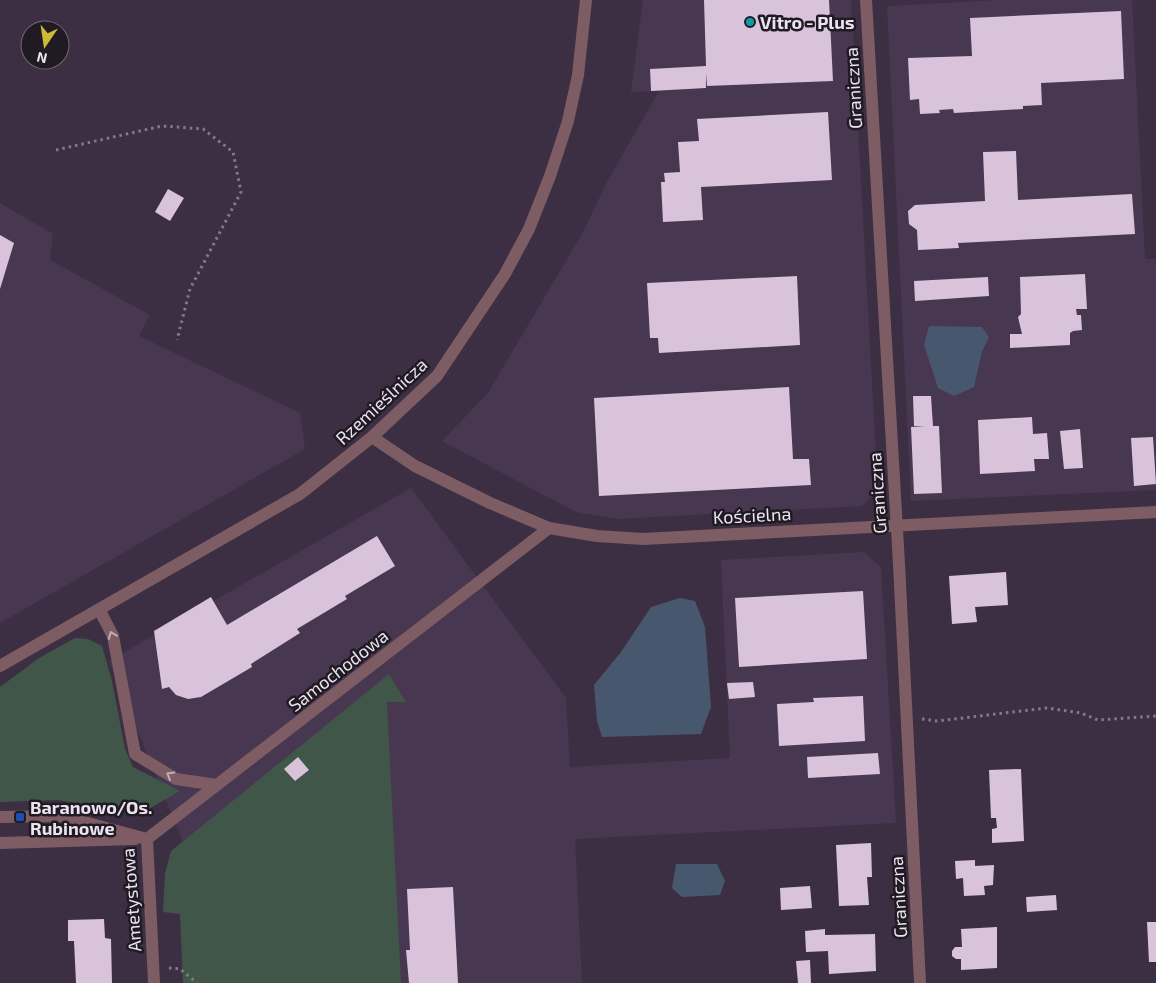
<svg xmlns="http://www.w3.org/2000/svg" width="1156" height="983" font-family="'Exo 2',sans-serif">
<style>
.built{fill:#483750}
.green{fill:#405648}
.water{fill:#47576e}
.building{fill:#d8c3db}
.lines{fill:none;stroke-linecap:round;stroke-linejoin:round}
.path{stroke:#847889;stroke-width:3;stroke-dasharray:2.5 4;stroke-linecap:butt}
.minor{stroke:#7e5c63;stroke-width:12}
.oneway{stroke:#c0adb8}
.culture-dot{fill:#0f9aa8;stroke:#201a23;stroke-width:2}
.transit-dot{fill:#1a4fb4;stroke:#201a23;stroke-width:2}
.labels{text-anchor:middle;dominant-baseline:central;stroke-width:5;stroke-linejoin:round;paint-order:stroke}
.poi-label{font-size:18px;font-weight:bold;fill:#ece3f0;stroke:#201a23;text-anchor:start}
.street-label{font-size:18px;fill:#ece3f0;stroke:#201a23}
</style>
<rect width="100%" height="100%" fill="#3d2f43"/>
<path class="built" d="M643 0H851L878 491 862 506 617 519 576 512 442 441 488 393 583 232 607 182 659 91 631 92Z
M998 0H1132L1145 259H1156V490L911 501 887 6Z
M0 203 53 234 50 260 150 315 139 336 300 413 305 449 0 623Z
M411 488 566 698 570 767 730 758 721 560 864 552 881 567 896 823 575 839 582 983H191L186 849 109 661Z"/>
<path class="green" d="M75 638 88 639 102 646 112 681 125 749 133 767 180 791 140 814 58 800 0 802V687L39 658Z
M389 674 406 702H387L401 983H183L180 914 163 912 165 873 171 851Z"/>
<path class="water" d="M929 326 982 327 989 337 982 352 974 387 954 396 938 388 924 345Z
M680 598 695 601 705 627 711 707 701 734 602 737 597 721 594 685 621 652 651 607Z
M676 864H717L725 881 720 895 682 897 672 888Z"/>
<path class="building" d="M704 0H829L833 81 707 86 706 73V88L651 91 650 69 706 66Z
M1121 11 1124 79 1041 83 1042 105 1023 106V109L954 113 953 109 939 110 940 113 920 114 919 99 910 100 908 58 972 56 970 18Z
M828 112 832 180 701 187 703 220 663 222 661 182H665L664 173 680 172 678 142 699 141 697 119Z
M1016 151 1018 200 1132 194 1135 234 958 243 959 248 918 250 917 230 909 224 908 211 915 205 985 201 983 152Z
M168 189 184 198 170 221 155 212Z
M0 235 14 243 0 289Z
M1085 274 1087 309H1076L1077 315H1081L1082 330 1073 331 1070 333V345L1010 348V334H1022L1018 317 1021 314 1020 277Z
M797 276 800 345 659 353 658 338H650L647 283Z
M988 277 989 296 915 301 914 281Z
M789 387 793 459H809L811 485 599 496 594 398Z
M913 396H931L933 426H939L942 493 914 494 911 427 925 426H914Z
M1032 417 1033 434 1047 433 1049 459H1034L1035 471 980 474 978 420Z
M1080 429 1083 468 1064 469 1060 431Z
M1153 437 1156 484 1134 486 1131 438Z
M377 536 395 566 345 596 347 599 297 629 300 633 251 664 252 667 201 697 188 699 176 695 169 687 162 689 154 631 211 597 227 625Z
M1006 572 1008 605 975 607 977 622 952 624 949 576Z
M863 591 867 659 739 667 735 598Z
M753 682 755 697 729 699 727 683Z
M863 696 865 741 779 746 777 704 814 702 813 698Z
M878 753 880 774 808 778 807 757Z
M298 757 309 770 295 781 284 769Z
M1021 769 1024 841 992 843V829L997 828 996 818H991L989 770Z
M871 843 872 877H867L869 905 839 906 836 845Z
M975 860V866L994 865 993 885 984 886 985 895 964 896 963 878 956 879 955 861Z
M810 886 812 908 781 910 780 888Z
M453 887 458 983H409L406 950H410L407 889Z
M1056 895 1057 910 1027 912 1026 897Z
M104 919 105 938 111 939 112 983H76L74 941H68V920Z
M1147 922H1156V962H1149Z
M997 927V968L961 970V959H956L952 956V951L955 947H962L961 929Z
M825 929V935L875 934 876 971 829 974 828 951 806 952 805 931Z
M810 960 811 983H798L796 961Z"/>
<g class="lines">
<path class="path" d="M56 150 162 126 203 129 233 152 241 192 190 289 177 340
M922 719 937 721 1047 708 1081 713 1098 720 1156 716
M169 968 180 969 197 983"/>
<path class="minor" d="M866 0 899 564 920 983
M372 437 415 466 490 503 549 528 597 536 643 539 1156 512
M99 609 113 636 135 754 176 779 217 785
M0 666 300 494 372 437 437 376 505 274 529 229 550 176 568 121 578 75 586 0
M0 817 62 816 147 839
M147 839 549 528
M147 839 154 983
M0 843 135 839"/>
</g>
<defs><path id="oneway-chevron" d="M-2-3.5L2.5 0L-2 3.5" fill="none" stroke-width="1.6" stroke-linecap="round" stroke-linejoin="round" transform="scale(1.25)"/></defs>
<g class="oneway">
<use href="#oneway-chevron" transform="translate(112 635) rotate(-111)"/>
<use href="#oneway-chevron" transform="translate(170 775) rotate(-150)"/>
</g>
<circle class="culture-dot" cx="750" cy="22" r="5"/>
<rect class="transit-dot" x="15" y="812" width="10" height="10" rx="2.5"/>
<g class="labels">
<g class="poi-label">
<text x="760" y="22">Vitro - Plus</text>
<text x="30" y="807">Baranowo/Os.<tspan x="30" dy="21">Rubinowe</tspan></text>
</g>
<g class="street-label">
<text transform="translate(853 88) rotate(-93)">Graniczna</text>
<text transform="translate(381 401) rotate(-43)">Rzemieślnicza</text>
<text transform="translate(877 493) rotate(-94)">Graniczna</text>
<text transform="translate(752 515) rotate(-3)">Kościelna</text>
<text transform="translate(338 670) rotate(-38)">Samochodowa</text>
<text transform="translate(898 897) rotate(-93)">Graniczna</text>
<text transform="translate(131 900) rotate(-94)">Ametystowa</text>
</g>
</g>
<g transform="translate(45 45) rotate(193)"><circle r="24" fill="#201a23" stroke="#726a75"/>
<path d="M0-4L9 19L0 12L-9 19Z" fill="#cdb938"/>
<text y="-8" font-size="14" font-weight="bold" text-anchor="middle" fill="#ece3f0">N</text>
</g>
</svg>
